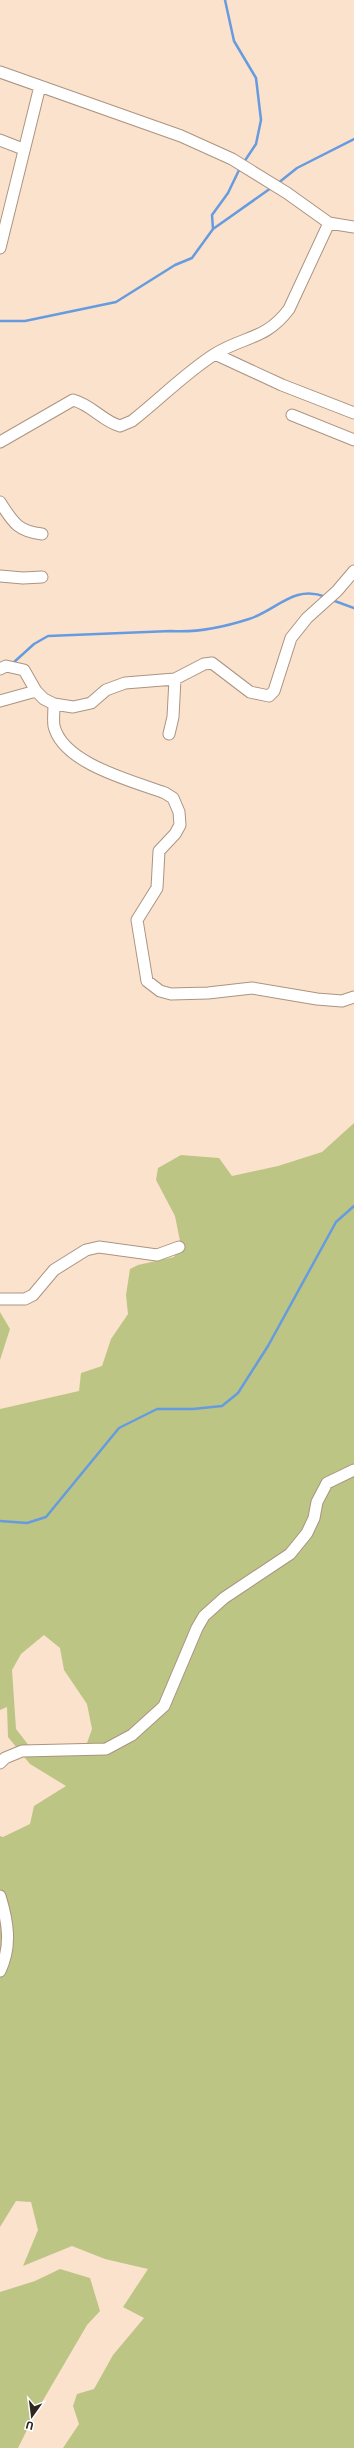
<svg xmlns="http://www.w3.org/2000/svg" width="354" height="2448" font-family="'Exo 2',sans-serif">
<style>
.green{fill:#bdc585;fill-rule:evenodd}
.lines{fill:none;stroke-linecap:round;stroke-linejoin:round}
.stream{stroke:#669be0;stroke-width:2.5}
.street-casing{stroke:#ab9480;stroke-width:13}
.street{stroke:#fff;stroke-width:11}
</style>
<rect width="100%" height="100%" fill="#fbe2cd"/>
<path class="green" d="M354 1123V2448H63L79 2424 73 2406 77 2394 94 2389 113 2355 144 2318 123 2307 148 2269 105 2259 72 2246 23 2266 38 2230 31 2202 16 2201 0 2227V1836L3 1837 30 1824 34 1806 66 1786 30 1764 8 1737 7 1707 0 1710V1409L79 1391 81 1373 102 1366 111 1339 128 1314 126 1295 130 1269 138 1265 174 1257 180 1241 175 1216 156 1180 158 1168 181 1155 219 1158 232 1176 278 1166 322 1152ZM44 1635 60 1648 64 1670 87 1704 92 1729 87 1743 30 1747 16 1729 12 1670 21 1654Z
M0 1312 10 1329 0 1360Z
M60 2269 90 2278 100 2311 87 2325 35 2414 18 2448H0V2292L35 2281Z"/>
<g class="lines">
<path class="stream" d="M225 0 234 41 256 78 261 120 256 144 244 162
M277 184 297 168 354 139
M213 229 212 215 228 193 240 168
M0 321H25L116 302 175 265 192 258 213 229 271 188
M332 600 354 608
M13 663 34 644 48 636 171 631C197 633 224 627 249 619 277 610 294 584 326 597
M0 1521 27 1523 46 1517 119 1428 157 1409H193L222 1406 238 1393 268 1346 336 1222 354 1206"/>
<defs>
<path id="street" d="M0 72 181 136 232 159 287 193 329 223 354 227
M0 140 23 149
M0 248 40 86
M215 354 282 385 354 413
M292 415 354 440
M0 442 73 400C92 405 102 421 120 426L132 421C159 400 185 373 215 354 244 336 266 340 289 309L329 223
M0 502C13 522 17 531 42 534
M0 576 23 578 42 577
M0 669 6 666 24 670 36 691 44 699 54 704 73 707 91 703 106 690 125 683 175 679 204 664 212 663 250 692 269 696 274 691 291 638 307 618 337 591 354 571
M0 701 36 691
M54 704C54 711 53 720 54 726 63 764 133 781 165 793L173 798 179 812 180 825 175 834 159 851 157 888 137 920 147 981 160 991 171 994 208 993 252 988 317 999 342 1001 354 997
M169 734 173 717 175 679
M0 1299H25L33 1295 54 1270 86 1250 99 1247 157 1255 179 1247
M0 1763 5 1758 22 1751 106 1749 132 1735 164 1706 197 1628 204 1616 224 1598 290 1554 307 1533 314 1518 317 1502 327 1483 354 1470
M0 1896C8 1922 12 1946 0 1971"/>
</defs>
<use href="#street" class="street-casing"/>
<use href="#street" class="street"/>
</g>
<g transform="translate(32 2416) rotate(194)" stroke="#ffffff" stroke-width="3" paint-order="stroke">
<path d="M0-3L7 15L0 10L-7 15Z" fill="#2f261e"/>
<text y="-6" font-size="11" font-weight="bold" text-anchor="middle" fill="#2f261e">U</text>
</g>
</svg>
